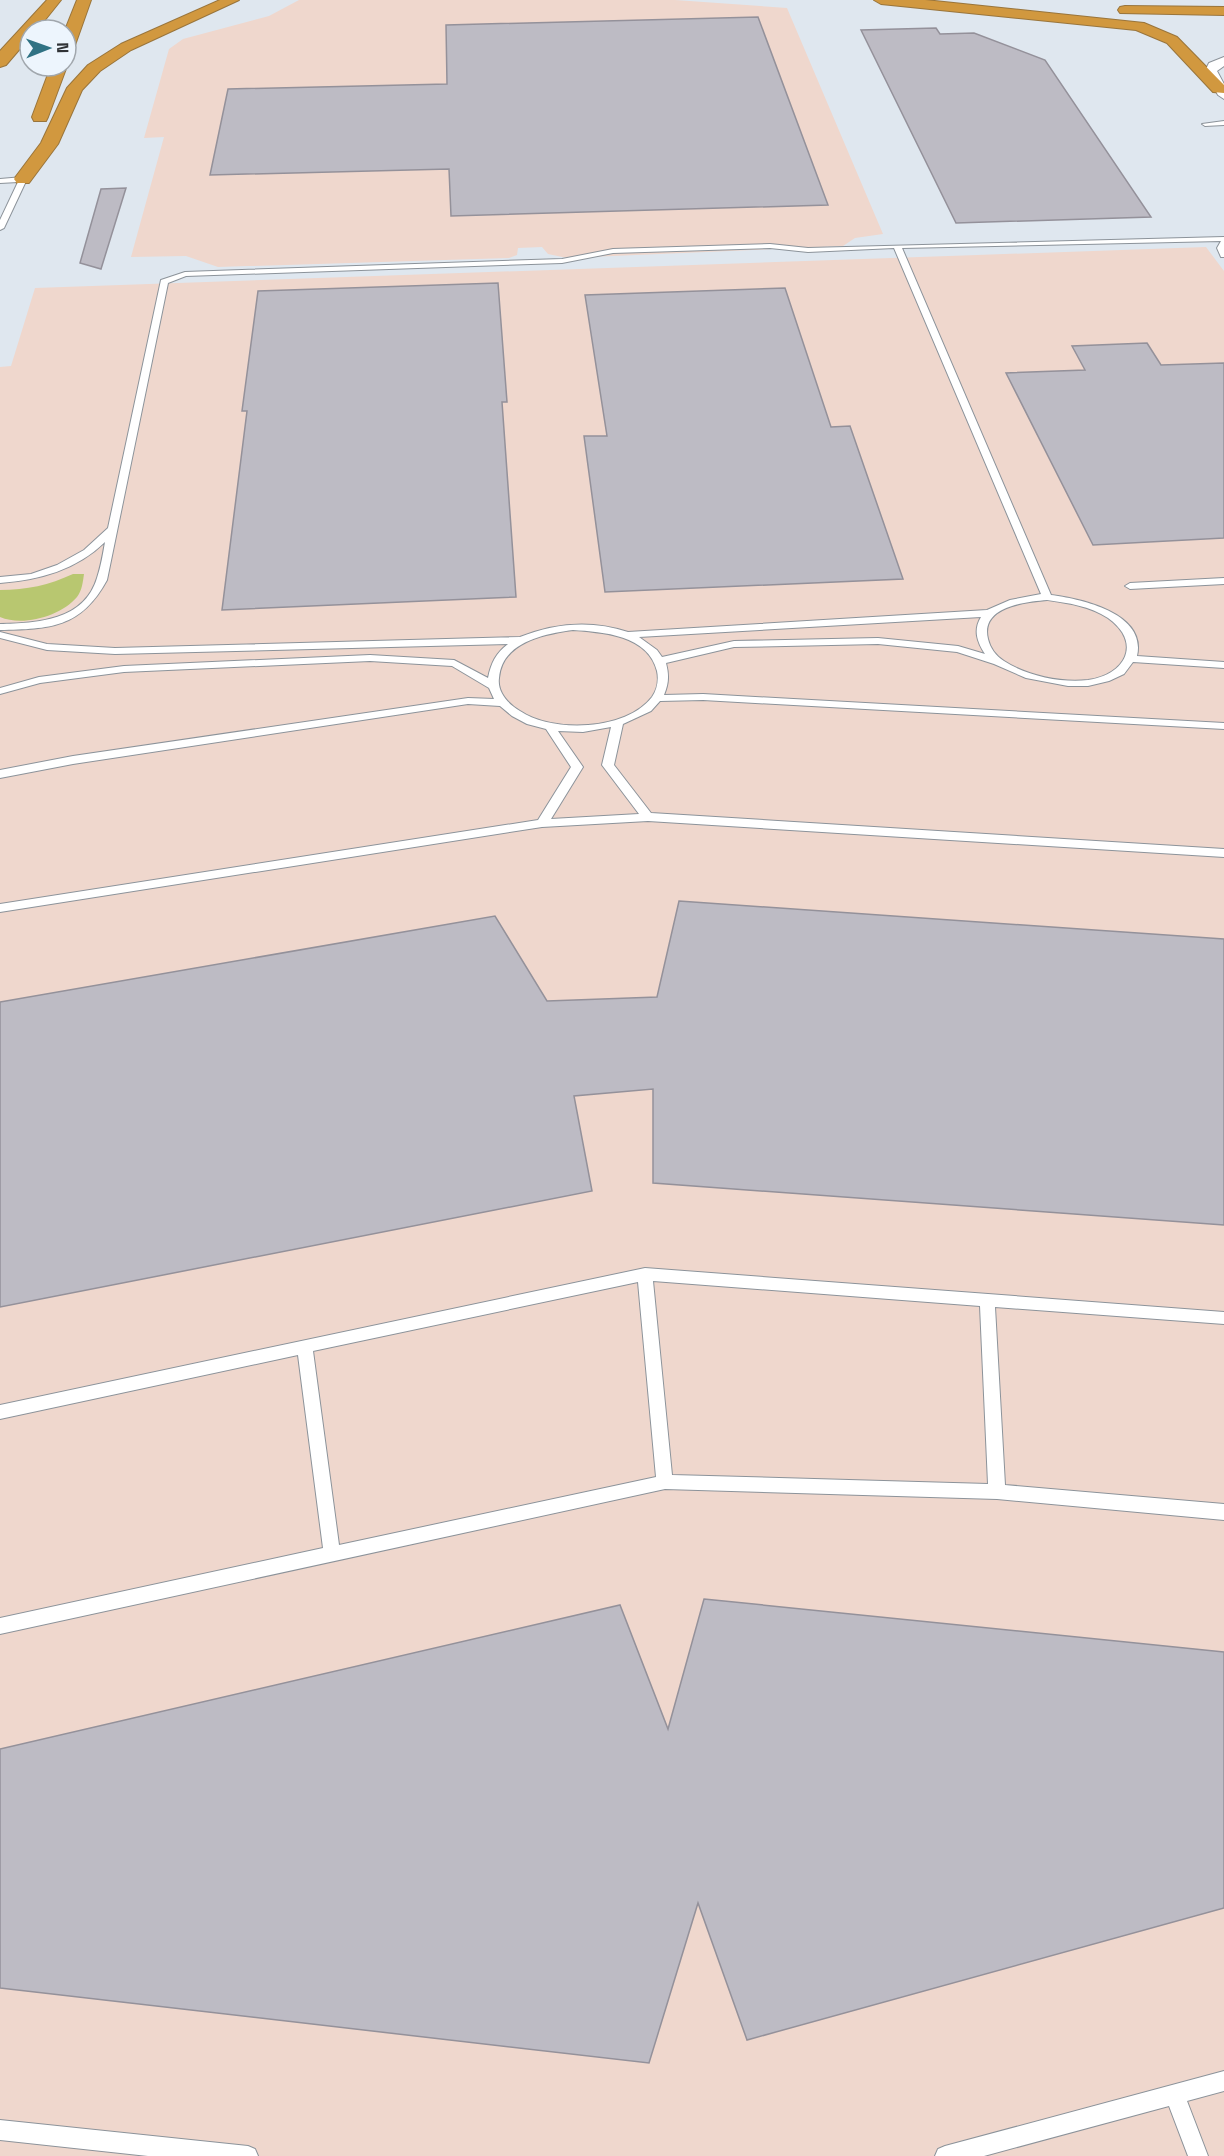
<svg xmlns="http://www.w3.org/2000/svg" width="1224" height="2156" font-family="'Space Grotesk',sans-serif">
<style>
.industrial{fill:#efd7cd}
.green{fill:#b8c770}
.building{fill:#bdbbc4;stroke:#94919a;stroke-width:1.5}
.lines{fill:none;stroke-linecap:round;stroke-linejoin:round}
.lane-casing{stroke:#8c939a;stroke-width:2}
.street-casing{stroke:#8c939a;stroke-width:2}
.highway-casing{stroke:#99753c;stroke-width:2}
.lane{fill:#fff;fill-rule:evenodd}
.street{fill:#fff;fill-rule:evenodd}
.highway{fill:#d1983f;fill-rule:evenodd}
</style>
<rect width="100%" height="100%" fill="#dfe7ef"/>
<path class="industrial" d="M299 0H675L787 8 883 234 855 238 843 246 567 258 548 254 542 247 518 248 517 255 509 258 218 267 186 256 131 257 164 137 144 138 169 49 183 39 269 16Z
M1206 247 1224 271V2156H0V367L11 366 35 288Z"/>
<path class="green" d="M73 574H84C83 581 82 591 77 597 61 616 23 627 0 617V590C27 590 49 585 73 574Z"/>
<path class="building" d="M758 17 828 205 451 216 449 169 210 175 228 89 447 84 446 25Z
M936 28 940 34 974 33 1045 60 1151 217 956 223 861 30Z
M126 188 101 269 80 263 101 189Z
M498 283 507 402H502L516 597 222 610 247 411H242L258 291Z
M785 288 831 427 850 426 903 579 605 592 584 436H607L585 295Z
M1147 343 1161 365 1224 363V538L1093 545 1006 373 1085 370 1072 346Z
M679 901 1224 939V1225L653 1183V1089L574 1096 592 1191 0 1307V1002L495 916 547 1001 657 997Z
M704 1599 1224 1652V1908L747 2040 698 1903 649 2063 0 1988V1749L620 1605 668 1729Z"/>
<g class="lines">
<defs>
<path id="lane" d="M1224 121V125L1205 126 1202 124Z
M23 177 27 179 4 228 0 230V220L18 182 0 183V179Z
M1224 237V257H1221L1217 248 1221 241 902 248 1051 595C1081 599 1147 613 1137 656L1224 662V668L1133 662 1124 674 1109 681 1088 686H1068L1026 678 994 664 957 652 878 644 734 647 666 663C669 675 669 683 664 695L703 694 1224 723V729L703 700 660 701 651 711 623 724 614 765 651 813 1224 849V857L648 821 542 827 0 912V904L538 820 571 767 546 729 527 724 512 716 500 706 468 704 73 764 0 778V770L73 756 468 698 494 699 489 688 452 666 370 661 124 672 40 683 0 694V688L39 677 124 666 370 655 454 660 488 678C491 663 496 653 508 644L115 654 47 650 0 638V632L47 644 115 648 520 637C555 623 592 620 628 632L987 610 1010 600 1041 594 894 248 808 252 770 248 613 253 562 263 186 276 168 283 107 580C81 628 50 629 0 630V624C37 623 84 621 97 578 101 566 103 554 105 542 76 570 40 580 0 583V577L31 574 57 565 84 550 108 528 161 280 185 272 562 259 613 249 770 244 808 248ZM1047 600C1068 603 1090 606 1108 618 1143 643 1125 675 1088 680 1061 683 1027 676 1004 661 996 656 990 648 988 639 980 607 1024 602 1047 600ZM981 617C973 630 977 642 985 654L958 646 878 638 734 641 662 657 657 650 639 637ZM573 630C603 632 648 635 657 671 659 680 657 690 652 697 626 731 552 733 520 711 508 704 497 692 499 678 502 642 544 634 573 630ZM611 727 602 765 639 814 551 819 583 767 558 731 583 732Z
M1224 578V584L1130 589 1125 586 1130 583Z
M645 1268 1224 1312V1324L995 1307 1005 1485 1224 1504V1520L997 1499 665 1489 0 1634V1618L323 1548 298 1355 0 1419V1405ZM653 1281 980 1306 988 1484 672 1475ZM638 1282 656 1477 339 1545 313 1351Z
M1224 2071V2091L1187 2101 1208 2156H1188L1169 2106 984 2156H935L938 2149 945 2146Z
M0 2120 248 2146 255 2149 258 2156H148L0 2140Z"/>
<path id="street" d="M1224 57V66L1217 71 1224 84V99L1218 95 1205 71 1209 63Z"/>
<path id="highway" d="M47 0H61L37 30H30V37L6 65 0 67V51Z
M77 0H91L74 48 66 53 65 30Z
M220 0H239L131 50 100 71 82 90 58 144 29 183H17L14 179 41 143 67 88 88 65 121 44Z
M874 0H925L1144 23 1177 37 1224 85V93L1213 92 1167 43 1136 30 881 4Z
M1125 6 1224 7V15L1120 13 1118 10 1120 7Z
M66 65 67 66 48 117 46 121H34L32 117 51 66Z"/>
</defs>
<use href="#lane" class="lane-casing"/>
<use href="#street" class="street-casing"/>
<use href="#highway" class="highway-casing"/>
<use href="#lane" class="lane"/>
<use href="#street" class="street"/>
<use href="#highway" class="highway"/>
</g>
<g transform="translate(48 48) rotate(89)"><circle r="28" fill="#edf5fd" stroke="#a1a7ad" stroke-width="1.5"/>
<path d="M0-4.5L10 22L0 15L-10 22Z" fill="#307284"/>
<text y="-9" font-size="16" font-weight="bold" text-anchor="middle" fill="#303336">N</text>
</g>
</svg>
